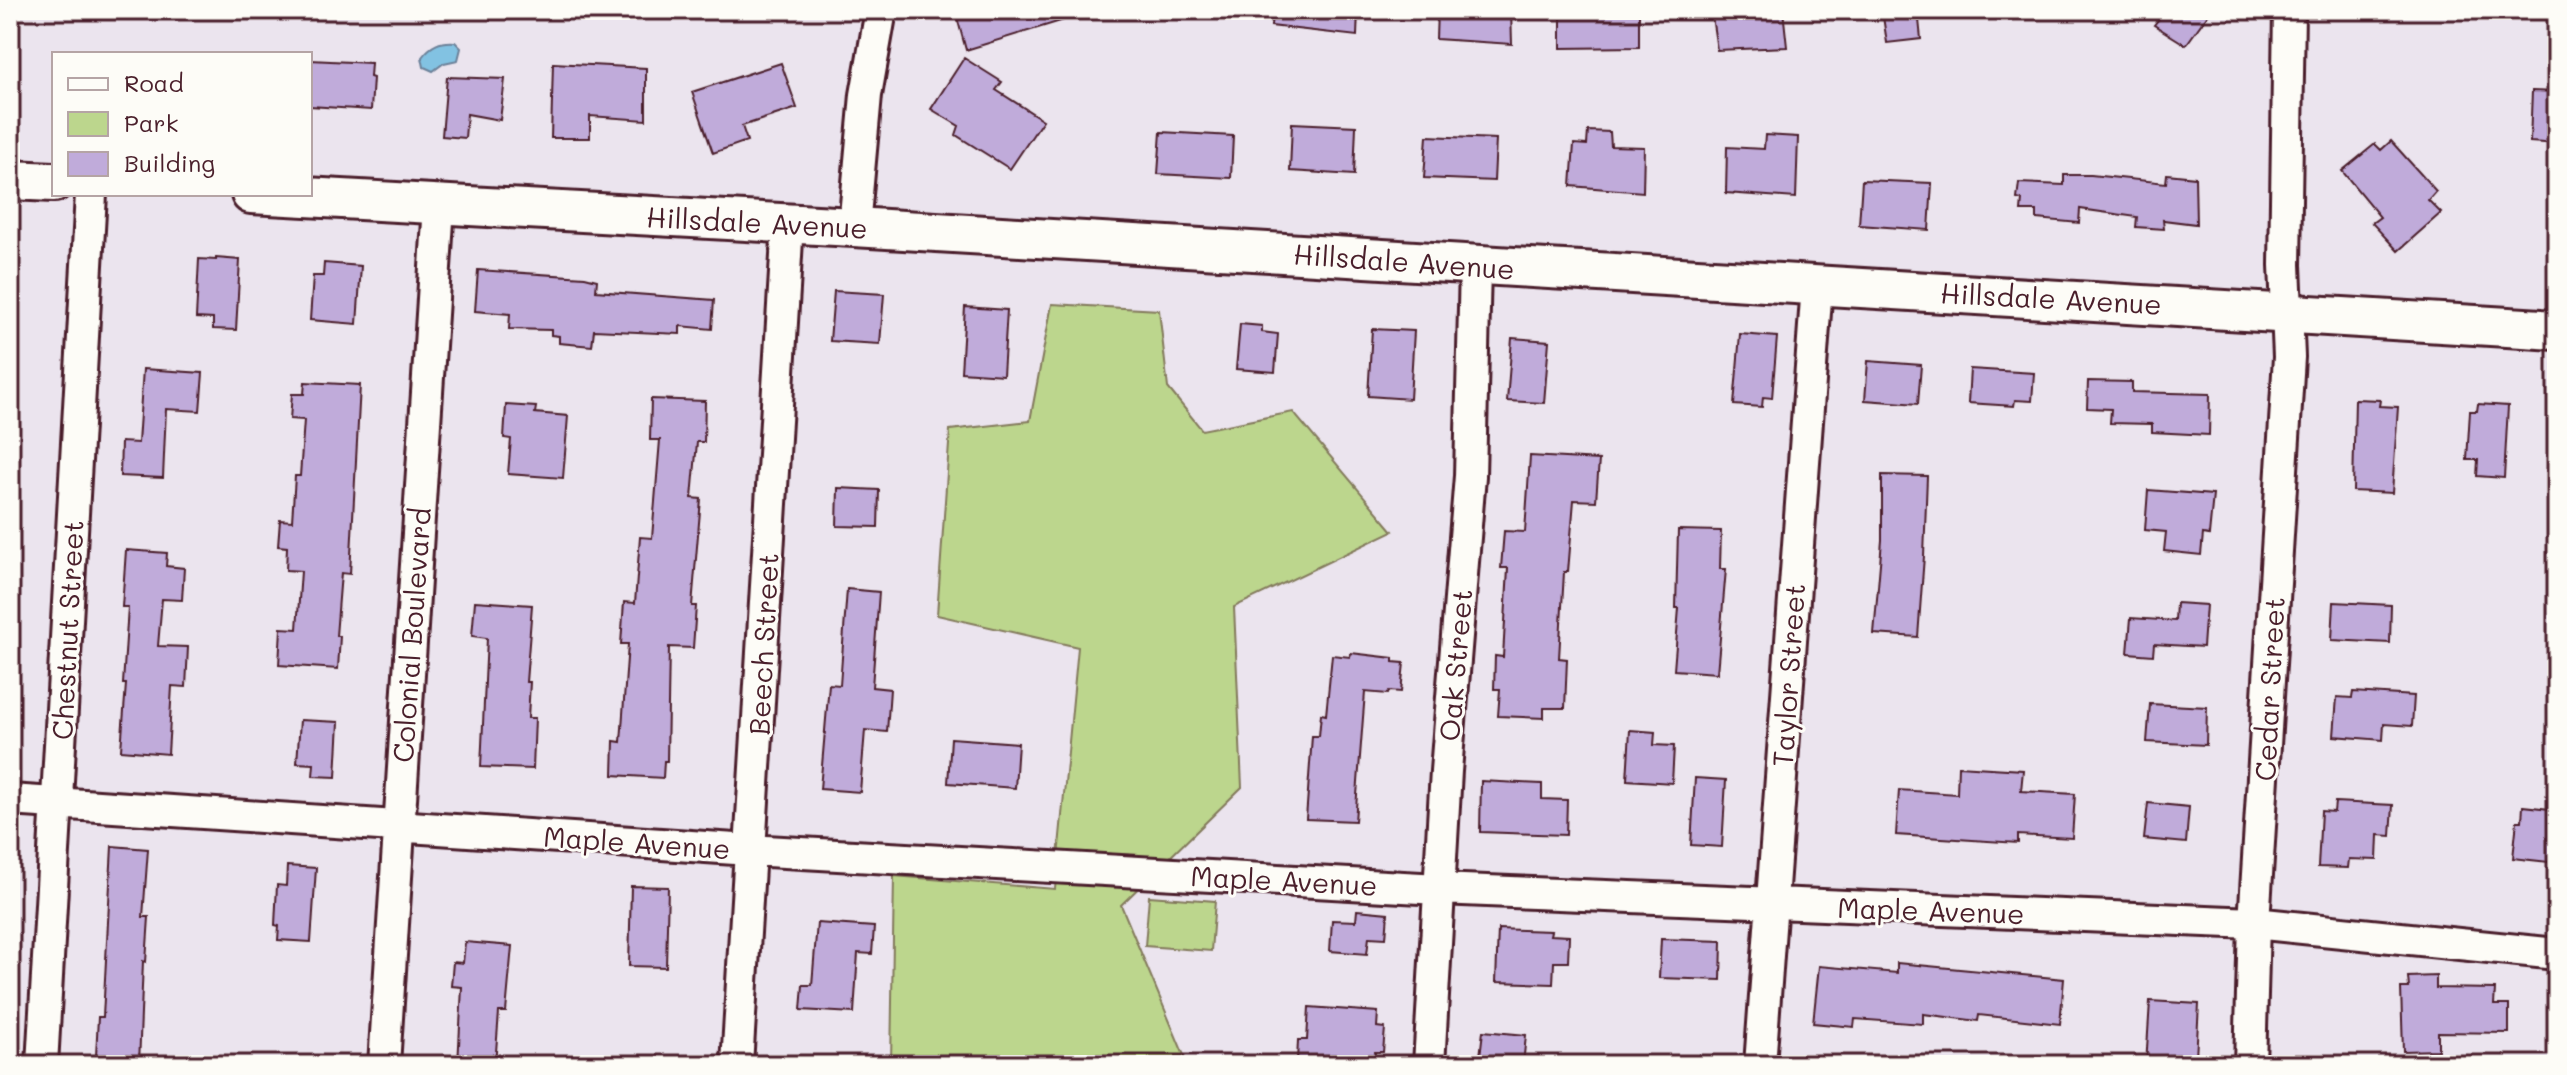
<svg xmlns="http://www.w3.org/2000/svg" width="2567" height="1075" font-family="Mali,sans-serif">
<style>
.green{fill:#bcd68d;stroke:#837a5c;stroke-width:2}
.water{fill:#82c2e2;stroke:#6c8199;stroke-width:2}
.building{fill:#c0abda;stroke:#4a1f2b;stroke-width:2}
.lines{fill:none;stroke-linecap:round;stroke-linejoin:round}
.minor-casing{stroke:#4a1f2b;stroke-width:36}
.tertiary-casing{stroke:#4a1f2b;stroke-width:44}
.minor{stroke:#fdfcf7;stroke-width:30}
.tertiary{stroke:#fdfcf7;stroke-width:38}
.labels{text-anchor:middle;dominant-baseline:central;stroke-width:6;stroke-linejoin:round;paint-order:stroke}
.street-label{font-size:28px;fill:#4a1f2b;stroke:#fdfcf7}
</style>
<rect width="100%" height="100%" fill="#ebe4ee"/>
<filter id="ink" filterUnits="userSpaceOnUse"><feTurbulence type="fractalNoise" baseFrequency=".0125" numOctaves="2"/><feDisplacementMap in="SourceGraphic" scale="16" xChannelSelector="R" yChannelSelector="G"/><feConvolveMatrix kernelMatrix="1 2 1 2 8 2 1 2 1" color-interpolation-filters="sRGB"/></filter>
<g filter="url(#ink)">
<path class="green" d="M1052 304 1159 310 1168 388 1202 430 1293 412 1393 531 1234 607 1242 787 1121 905 1188 1065H891L894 876 1055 889 1078 647 937 615 950 430 1030 421Z
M1149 896 1215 901 1211 951 1145 946Z"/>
<path class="water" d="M455 42 461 48 458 60 444 63 433 71 424 67 422 57C431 45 440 41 455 42Z"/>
<path class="building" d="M955 10H1076L1077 16 966 50Z
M1272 10H1358L1357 36 1271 26Z
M1437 10H1511L1512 44 1436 39Z
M1561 10H1639V47L1561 48Z
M1711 10H1783L1787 47 1717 50Z
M1882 10H1918L1921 39 1887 43Z
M2166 10H2211L2186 45 2154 25Z
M964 58 1002 82 996 90 1043 120 1010 169 956 135 959 126 931 109Z
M310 60 371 63 370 77 373 78 371 110 310 106Z
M553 63 646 68V120L590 116V138H551Z
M781 63 797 108 742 126 747 141 713 153 692 92Z
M447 77 505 79 500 120 467 114 465 138 442 136Z
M2532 91 2557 92V144L2530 142Z
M1292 123 1356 126 1354 175 1290 171Z
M1588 131 1610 132 1611 146 1644 147 1643 192 1571 186 1574 144 1587 145Z
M1161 132 1233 136 1231 178 1158 174Z
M1765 135 1798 137 1796 198 1726 193 1727 147 1764 149Z
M1427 136 1496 139 1494 181 1424 178Z
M2391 141 2436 191 2428 200 2441 213 2398 251 2372 223 2380 217 2342 171 2375 144 2381 150Z
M2167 174 2195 177 2196 224 2163 220 2164 229 2136 227 2137 217 2080 209 2079 223 2037 219V211H2021L2022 200 2017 199 2019 183 2064 185V175H2091L2166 183Z
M1862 180 1932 183 1929 230 1859 225Z
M216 258 240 260 236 330 213 329V319L196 318 199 259 216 260Z
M324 263 361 266 357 324 310 320 313 276H323Z
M478 270 585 277 597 280 596 291 714 300 712 329 680 326V334L594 330 592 346 559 343V336L551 335V330L509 329 510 314 475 311Z
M834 291 884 294 880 344 830 341Z
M965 307 1007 310 1003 375 961 372Z
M1240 324 1262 326V332L1278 334 1275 372 1236 369Z
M1372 329 1414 331 1410 399 1368 396Z
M1740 334 1777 337 1772 398 1763 397 1762 407 1734 405Z
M1512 338 1549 341 1544 403 1507 401Z
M1868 361 1921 365 1918 404 1865 400Z
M143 369 203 373 200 411 166 409 163 478 120 476 121 442 138 443Z
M1970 369 2034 373 2032 401 2015 400 2014 406 1968 403Z
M2088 381 2132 382V392L2210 394 2209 435 2152 432V424L2110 423 2111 409 2087 408Z
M305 382 360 385 350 574 341 573 336 636H340L338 669 279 665 281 628 297 629 301 571 286 570 287 547 278 546 280 520 292 521 295 476H300L304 420 290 419 292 394H304Z
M651 399 705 401 704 442H697L692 498 701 499 692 606H696L693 648 669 647 667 761H664L663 778 613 775 614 741 621 742 628 644H621L624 602 635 603 640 537 652 538 660 440H650Z
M2355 399 2380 400 2379 406 2398 407 2392 493 2353 491Z
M2478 404 2508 406 2504 478 2477 476 2478 460H2467L2470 411H2477Z
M506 405 536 407 535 413 568 416 563 478 508 474 511 439 504 438Z
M1530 456 1599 460 1596 501 1574 500 1568 572H1564L1559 658 1567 659 1565 708H1544V718L1498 716 1500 689H1494L1495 656 1503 657 1508 568H1501L1504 531 1525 532Z
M1882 475 1927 476 1924 556 1918 637 1874 634 1882 540Z
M838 488 879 490 878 527 837 526Z
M2148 490 2213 495 2209 535 2203 534 2201 555 2164 551 2166 532 2145 530Z
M1678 530 1721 531 1720 569H1726L1717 673 1674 670 1679 608H1676Z
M126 550 167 553 166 566 184 568 182 600 162 599 158 646 188 647 186 687 172 686 168 754 121 750 126 684H123L128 607H122Z
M847 589 879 592 872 687 890 689 887 732 865 730 860 792 820 789 829 684 840 685Z
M475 601 532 605 526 682H530L528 718H535L533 769 481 767 487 638 472 636Z
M2334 602 2391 605 2390 643 2332 640Z
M2176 603 2206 605 2203 647 2154 644 2153 655 2128 653 2131 618 2175 621Z
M1351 653 1393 658V662L1404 663 1401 692 1389 691 1388 694 1365 692 1355 821 1306 819 1312 736H1319L1321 714 1326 715 1332 655 1350 657Z
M2353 692 2414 696 2412 726 2384 724 2383 740 2334 736 2337 697 2352 698Z
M2150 704 2207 707 2206 745 2147 742Z
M300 720 339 722 336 777 313 776 314 764 297 763Z
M1630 730 1655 732 1654 745 1674 746 1672 783 1627 780Z
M951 738 1018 743 1015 788 948 783Z
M1958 766 2023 770 2021 791 2075 794 2072 838 2018 835V843L1896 835 1899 790 1957 794Z
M1695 778 1726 780 1722 847 1691 845Z
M1481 781 1542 784V799L1567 800 1566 835 1480 832Z
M2335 802 2393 805 2391 836 2378 835 2377 860 2349 859 2348 868 2318 867 2321 811 2334 812Z
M2148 803 2189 807 2186 843 2144 839Z
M2523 806 2550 809 2549 824 2557 825V863L2513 858 2517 821H2522Z
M112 846 148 849 143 917H149L146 962 143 961 139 1065H102V1056H96L98 1017H103Z
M287 866 316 868 311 942 278 940 279 926 275 925 277 885 286 886Z
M631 886 668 887 666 967 629 966Z
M1357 910 1388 913 1386 938 1369 937 1367 954 1330 951 1332 920 1356 921Z
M817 923 874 927 872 954 858 953 854 1013 801 1010 803 985H812Z
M1498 929 1551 931 1550 935 1569 936 1568 962H1554L1553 984 1496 982Z
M1661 939 1722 941 1721 980 1659 978Z
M465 942 512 946 506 1012H499L495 1065H458L462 987 451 986 453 962 463 963Z
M1897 963 2064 979 2060 1024 1979 1015 1978 1021 1923 1014V1024L1855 1019 1854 1027 1813 1023 1819 966 1897 973Z
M2436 976V988L2495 989 2494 1005H2509V1033L2438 1032V1050L2403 1051 2401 988H2409L2408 977Z
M2150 1001 2199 1004 2196 1058 2185 1057V1065H2146Z
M1309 1007 1378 1012 1377 1027 1385 1028 1383 1052H1375L1374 1065 1297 1062 1298 1040H1307Z
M1483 1031 1526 1035 1523 1065H1479Z"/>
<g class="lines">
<defs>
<path id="minor" d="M854 227 866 95 881 10
M10 800 750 850 1439 889 2254 923 2557 954
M42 1065 91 194
M384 1065 439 205
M737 1065 788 223
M1429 1065 1446 771 1470 476 1475 266
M1760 1065 1817 285
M2250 1065 2254 923 2289 357 2285 265 2289 10"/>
<path id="tertiary" d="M10 180 54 182
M251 194 854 227 2557 330"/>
</defs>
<use href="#minor" class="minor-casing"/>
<use href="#tertiary" class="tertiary-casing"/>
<use href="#minor" class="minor"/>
<use href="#tertiary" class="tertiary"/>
</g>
</g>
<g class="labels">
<g class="street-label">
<text transform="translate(757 222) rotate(3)">Hillsdale Avenue</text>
<text transform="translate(1404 261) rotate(4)">Hillsdale Avenue</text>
<text transform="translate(2051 298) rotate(3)">Hillsdale Avenue</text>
<text transform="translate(67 630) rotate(-87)">Chestnut Street</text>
<text transform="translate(411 635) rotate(-86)">Colonial Boulevard</text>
<text transform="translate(763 644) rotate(-87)">Beech Street</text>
<text transform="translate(1455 665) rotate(-85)">Oak Street</text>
<text transform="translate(1788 675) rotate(-86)">Taylor Street</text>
<text transform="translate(2269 689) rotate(-87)">Cedar Street</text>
<text transform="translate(637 842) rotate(4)">Maple Avenue</text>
<text transform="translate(1284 880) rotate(3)">Maple Avenue</text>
<text transform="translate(1931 910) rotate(2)">Maple Avenue</text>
</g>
</g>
<rect width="2567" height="1075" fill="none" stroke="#fdfcf7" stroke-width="40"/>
<rect x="20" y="20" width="2527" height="1035" fill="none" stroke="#4a1f2b" stroke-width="3" filter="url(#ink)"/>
<rect x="52" y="52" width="260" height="144" fill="#fdfcf7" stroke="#b5a4a5" stroke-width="2"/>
<rect x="68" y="78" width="40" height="12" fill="#fdfcf7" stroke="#b5a4a5" stroke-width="2"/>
<text x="124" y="92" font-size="24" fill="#4a1f2b">Road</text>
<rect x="68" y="112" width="40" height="24" fill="#bcd68d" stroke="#b5a4a5" stroke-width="2"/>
<text x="124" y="132" font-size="24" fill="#4a1f2b">Park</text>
<rect x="68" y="152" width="40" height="24" fill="#c0abda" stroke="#b5a4a5" stroke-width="2"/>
<text x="124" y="172" font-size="24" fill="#4a1f2b">Building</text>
</svg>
